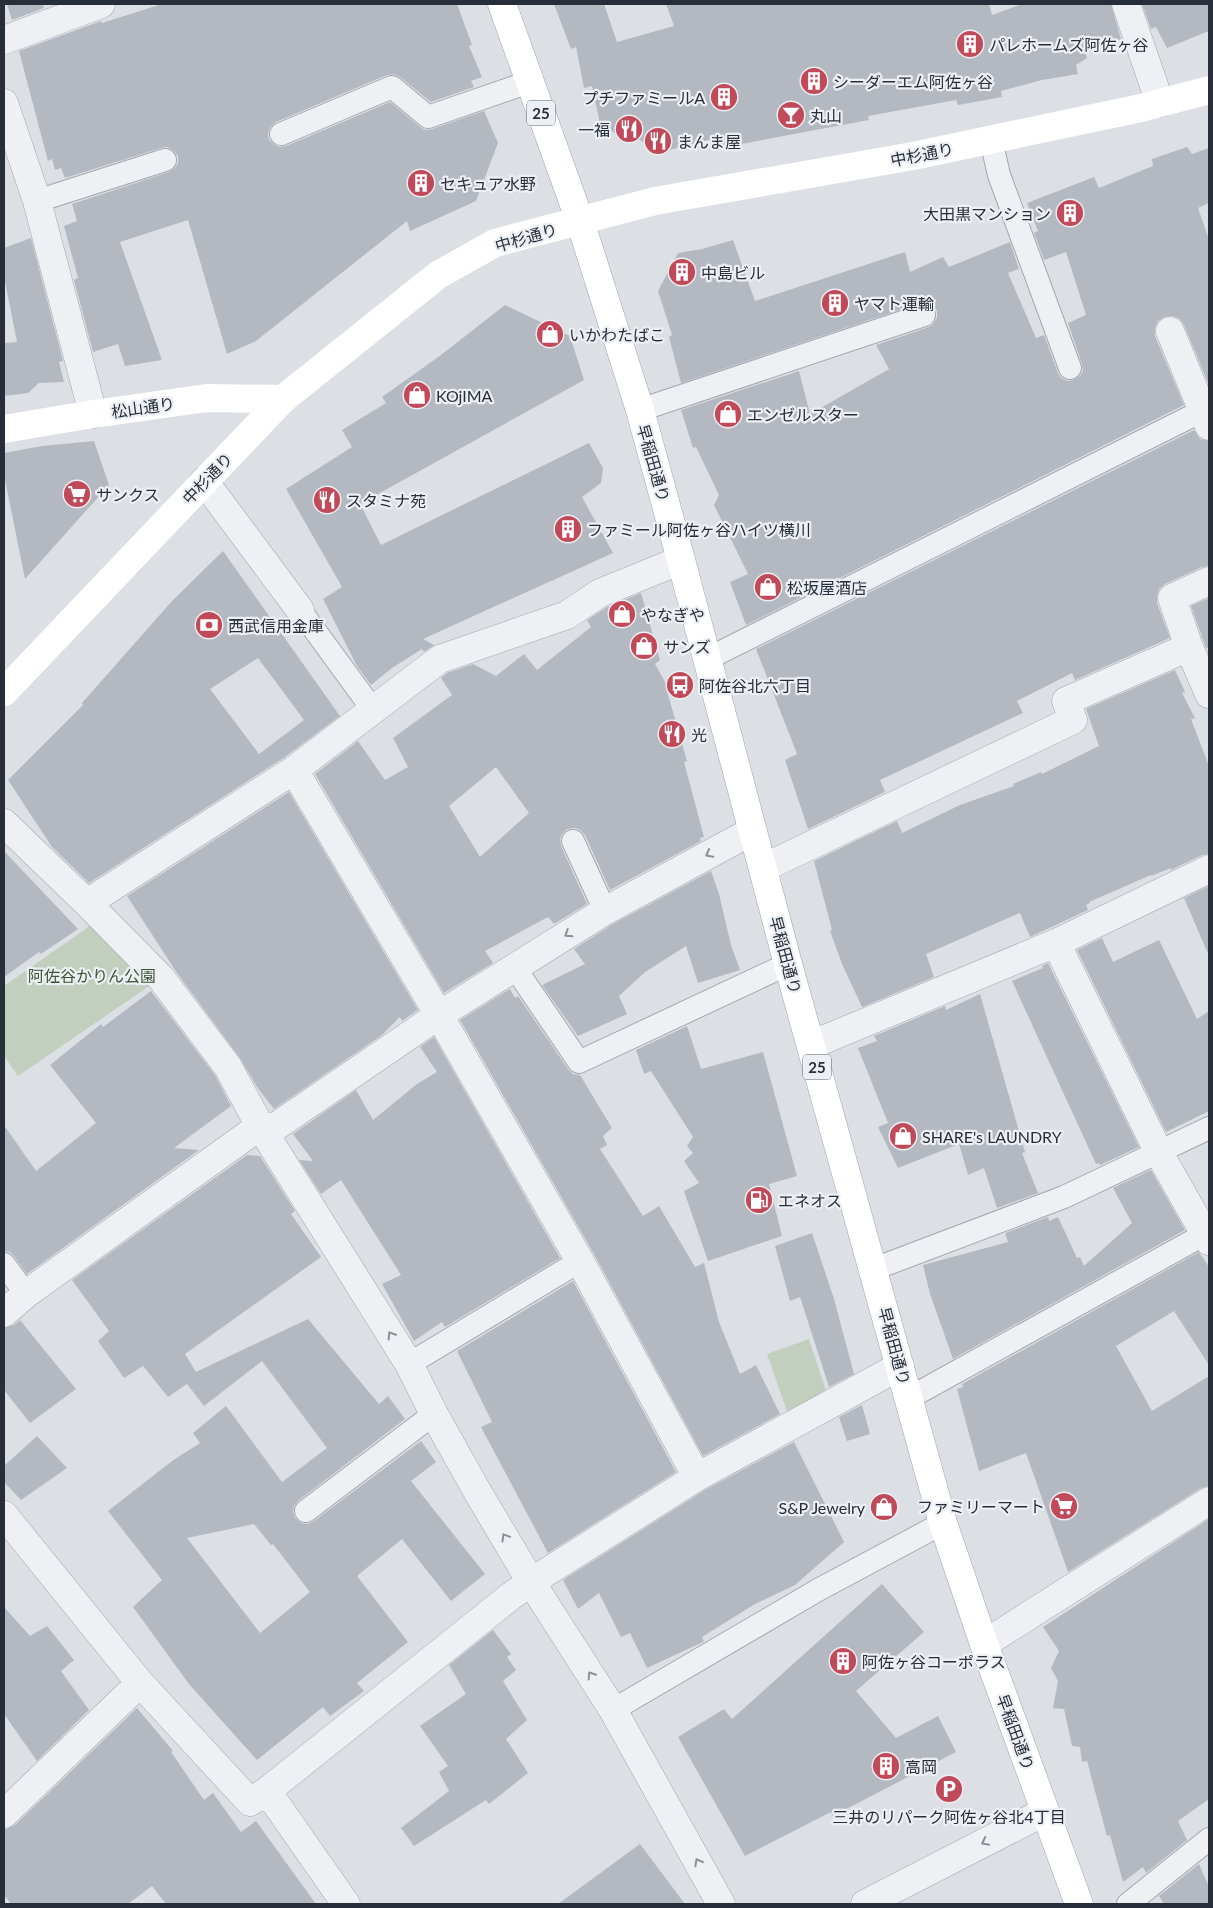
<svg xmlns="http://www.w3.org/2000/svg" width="1213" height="1908" font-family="Lato,'Noto Sans JP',sans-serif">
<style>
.green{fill:#c2cebe}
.building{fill:#b4b9c1;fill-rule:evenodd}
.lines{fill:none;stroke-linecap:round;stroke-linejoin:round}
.lane-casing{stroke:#a2a7ae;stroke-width:24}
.street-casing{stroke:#a2a7ae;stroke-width:29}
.primary-casing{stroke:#9da4b0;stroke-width:29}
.lane{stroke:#eff0f4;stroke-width:22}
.street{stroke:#eff0f4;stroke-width:28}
.secondary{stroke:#fff;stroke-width:28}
.primary{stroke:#fff;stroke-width:28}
.oneway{stroke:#8b8f97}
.labels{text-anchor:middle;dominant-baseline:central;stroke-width:4.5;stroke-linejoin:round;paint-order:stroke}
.shield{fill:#eceff3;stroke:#626872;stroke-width:1}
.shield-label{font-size:15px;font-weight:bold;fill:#272e3a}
.poi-label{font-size:16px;fill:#272e3a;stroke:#eceff3;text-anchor:start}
.street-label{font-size:16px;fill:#272e3a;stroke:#eceff3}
.park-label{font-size:16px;fill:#3b5536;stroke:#eceff3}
</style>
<rect width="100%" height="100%" fill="#dce0e5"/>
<path class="green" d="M97 921 161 978 18 1076 4 1056V986Z
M809 1339 827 1394 788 1414 767 1354Z"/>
<path class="building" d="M7 4H42L44 8 12 20Z
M162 4H457L472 45 469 46 482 77 471 81 474 87 431 102 400 77 394 74 387 75 276 122 270 127 268 133 269 140 273 144 279 147 286 146 390 102 420 127 426 130 432 129 484 111 498 143 476 201 410 231 407 221 256 341 227 354 188 220 120 242 162 360 125 366 118 344 93 352 74 280 78 278 64 226 77 221 72 204 169 172 175 168 178 163V156L173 150 167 147 161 148 65 178 61 168 55 170 52 159 48 161 19 51 101 21 102 23Z
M554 4H604L617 42 674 26 666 4H989L992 15 1022 4H1111L1121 39 1085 52 1087 58 1076 65 1078 74 1042 80 1001 91 1002 97 958 105 956 100 868 116 869 120 720 148 717 138 665 151 637 139 628 141 600 124 592 86 584 88 576 47 571 49Z
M1142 4H1209V31L1167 48 1156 27 1151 29Z
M1187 147 1192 154 1209 148V203L1198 208 1209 240V385L1184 325 1180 319 1173 316 1164 317 1158 321 1155 328V336L1184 405 746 625 730 582 748 574 714 505 719 495 696 447 693 448 681 410 799 371 810 414 889 369 876 345 929 327 933 324 937 318V311L932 305 926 302 920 303 681 383 669 337 672 335 658 291 678 253 702 249 733 240 755 301 905 252 910 272 943 257 949 267 1010 242 1019 269 1008 273 1036 338 1044 335 1058 373 1061 378 1067 381 1074 380 1080 376 1083 371 1082 364 1068 323 1086 315 1066 252 1044 260 1034 233 1038 231 1027 203 1094 177 1099 188 1153 166 1152 159Z
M31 238 63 361 59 362 64 382 39 383 28 393 4 396V343L17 342 4 276V248Z
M505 305 570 336 584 380 360 504 381 545 589 443 603 468 601 483 582 497 613 553 423 639 434 645 424 652 422 649 392 668 371 685 357 666 323 599 342 587 286 489 352 447 342 430 386 403 382 397 441 355Z
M1194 430 1200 439 1209 441V566L1202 567 1165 584 1159 589 1157 596V603L1170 638 1075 680 1072 673 1017 701 1023 713 880 780 885 792 808 829 785 760 797 754 756 649Z
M94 441 109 485 25 579 4 475V453L42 446Z
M223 551 340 716 285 757 89 883 52 847 8 780 83 705 82 703 172 601ZM258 658 304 720 259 754 210 689Z
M641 593 660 660 655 664 669 689 667 691 687 761 684 762 704 837 700 838 701 841 610 890 585 835 580 830 575 828 567 829 562 834 560 839 561 846 587 904 554 924 548 917 485 951 493 963 444 993 315 774 358 741 385 780 408 767 393 738 452 695 441 678 447 673 473 664 496 676 524 654 537 670 591 627 587 620 607 607ZM496 767 529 813 480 857 449 806Z
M1209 598V647L1206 648 1191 606Z
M1175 670 1185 692 1182 693 1195 718 1191 719 1209 766V854L1202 855 1171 870V868L1151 876V875L1089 902 1090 903 1086 905 1088 910 1030 937 1020 913 926 954 934 977 862 1007 842 964 830 931 832 930 814 861 897 821 902 833 960 805 1014 786 1013 784 1041 772 1042 774 1099 746 1086 709Z
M289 792 418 1010 402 1021 400 1017 382 1035 274 1109 257 1087 240 1058 177 973 127 896Z
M4 851 78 929 41 954 39 952 4 977Z
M711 871 719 894 731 945 740 970 698 983 686 946 645 972 619 996 627 1014 578 1036 542 985 585 964 574 949 613 924Z
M1209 886V956L1184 898Z
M1102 938 1113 962 1159 940 1197 1019 1209 1011V1111L1166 1132 1077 950Z
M1048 963 1139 1147 1100 1165 1099 1163 1096 1164 1012 981 1043 968 1042 966Z
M510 989 515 998 518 996 568 1069 573 1074 580 1075 612 1128 603 1136 607 1145 600 1149 643 1216 659 1206 695 1267 704 1263 719 1322 740 1374 756 1365 780 1414 703 1456 594 1254 460 1020Z
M151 991 215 1075 231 1106 174 1148 199 1150 27 1274 14 1256 10 1252 4 1251V1125L36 1171 96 1123 50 1065 101 1024 103 1027Z
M980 994 1025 1152 1022 1153 1038 1193 997 1208 984 1168 968 1175 959 1144 898 1168 878 1127 888 1123 858 1048 877 1041 874 1036 945 1006 946 1010Z
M687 1026 701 1069 763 1052 797 1176 769 1184 782 1236 708 1261 684 1191 699 1183 684 1161 693 1153 687 1146 693 1137 651 1071 644 1074 636 1050Z
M434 1037 560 1258 445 1327 442 1322 414 1341 382 1284 401 1275 341 1180 321 1194 299 1160 313 1161 293 1134 356 1090 373 1120 417 1084 437 1072 420 1047Z
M247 1155 260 1156 295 1211 291 1214 321 1257 185 1354 196 1372 308 1319 379 1404 388 1396 405 1419 298 1501 294 1506 293 1512 295 1518 301 1523 308 1524 314 1521 421 1441 436 1462 411 1481 485 1574 451 1601 402 1539 357 1576 408 1642 357 1683 364 1691 330 1716 323 1707 257 1760 189 1684 133 1607 162 1580 108 1511 172 1461 200 1443 193 1433 226 1406 282 1482 327 1448 262 1361 204 1406 187 1384 168 1397 143 1366 124 1378 98 1341 109 1331 72 1280ZM254 1524 271 1545 273 1544 310 1592 260 1633 187 1538Z
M1151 1170 1185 1230 953 1359 930 1294 923 1265 1008 1242 1005 1233 1048 1217 1049 1221 1058 1217 1077 1258 1080 1257 1084 1266 1132 1223 1113 1188Z
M812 1233 834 1299 854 1374 829 1387 800 1297 790 1301 775 1246Z
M1199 1252 1209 1267V1365L1174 1311 1116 1346 1152 1411 1209 1376V1486L1201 1488 1068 1572 1026 1453 979 1471 957 1389 963 1387 962 1384Z
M573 1281 676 1472 548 1553 481 1427 492 1422 457 1351Z
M20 1320 76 1389 30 1423 4 1390V1328L14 1325Z
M862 1405 870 1434 847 1441 839 1417Z
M37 1436 67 1468 21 1500 4 1482V1466Z
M794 1442 844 1542 795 1585 755 1604 702 1637 704 1641 703 1642 647 1668 630 1633 621 1637 599 1593 578 1609 563 1580 705 1490Z
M1209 1519V1799L1178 1821 1187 1840 1146 1873 1143 1867 1123 1882 1110 1835 1107 1836 1087 1761 1082 1762 1080 1747 1072 1746 1064 1709 1053 1708 1058 1681 1051 1668 1059 1651 1043 1627Z
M882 1584 924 1632 856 1691 896 1738 938 1716 956 1752 833 1816 831 1812 745 1856 678 1737 724 1709 732 1719Z
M4 1607 30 1636 47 1626 74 1660 61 1671 89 1710 37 1761 4 1714Z
M493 1630 511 1654 507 1657 516 1670 503 1681 527 1720 506 1739 528 1773 489 1804 486 1800 414 1846 401 1828 449 1791 439 1772 448 1766 420 1726 466 1694 449 1665Z
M137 1708 173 1751 171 1752 204 1800 213 1793 241 1832 256 1821 316 1904H166L152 1886 128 1904H11L4 1895V1830L15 1825Z
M640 1844 685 1904H558Z
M1199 1864 1209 1887V1904H1164L1159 1896Z"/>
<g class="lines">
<defs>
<path id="lane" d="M281 134 392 87 428 117 529 82
M991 140 999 175 1070 368
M37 201 165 160
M640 410 924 315
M300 610 373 710
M707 659 1202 411
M573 841 605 911
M515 968 579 1062 788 964
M4 1264 26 1294
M874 1269 1064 1197 1209 1128
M409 1364 580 1261
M909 1398 1205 1234
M306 1511 434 1414
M613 1710 818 1590 943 1523
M1128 1904 1209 1839"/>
<path id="street" d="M1126 4 1160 103
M4 40 101 4
M4 103 37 201 93 414
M1170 331 1209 426
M204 481 300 610
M1209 581 1172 598 1189 647 1209 694
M294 770 439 1015 580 1261 697 1477
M4 823 87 903 161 978 228 1067 260 1126 409 1364 434 1414 477 1491 531 1582 613 1710 721 1904
M763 868 1073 720 1066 701 1189 647
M87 903 294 770 440 659 567 615 600 593 681 560
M1056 943 1159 1153 1209 1241
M811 1045 1056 943 1209 869
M4 1313 26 1294 260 1126 275 1127 439 1015 605 911 752 831
M4 1515 140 1683 250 1802 267 1791 511 1596 531 1582 697 1477 900 1366
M984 1644 1209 1501
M267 1791 346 1904
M4 1814 140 1683
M865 1904 1044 1812"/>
<path id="primary" d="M502 4 580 221 640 410 681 560 788 964 943 1523 984 1644 1079 1904"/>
</defs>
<use href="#lane" class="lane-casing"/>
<use href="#street" class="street-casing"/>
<use href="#primary" class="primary-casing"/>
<use href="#lane" class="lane"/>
<use href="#street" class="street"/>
<path class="secondary" d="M4 429 93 414 207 398 283 399
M4 692 283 399 438 275 495 243 655 201 913 156 1141 108 1209 90"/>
<use href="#primary" class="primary"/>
</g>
<defs><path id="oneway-chevron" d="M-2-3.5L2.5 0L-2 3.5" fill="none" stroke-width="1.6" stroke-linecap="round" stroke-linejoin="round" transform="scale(1.25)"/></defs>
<g class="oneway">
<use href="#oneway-chevron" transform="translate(709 854) rotate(152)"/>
<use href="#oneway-chevron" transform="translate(568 934) rotate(147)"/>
<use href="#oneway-chevron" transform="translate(391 1335) rotate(-122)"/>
<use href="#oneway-chevron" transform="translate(505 1537) rotate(-121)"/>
<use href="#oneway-chevron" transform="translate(591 1675) rotate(-123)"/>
<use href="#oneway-chevron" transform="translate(985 1842) rotate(153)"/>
<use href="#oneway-chevron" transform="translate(698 1862) rotate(-119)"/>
</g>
<defs>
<symbol id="building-disc" viewBox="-11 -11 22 22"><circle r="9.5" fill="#c14a5a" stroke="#eceff3"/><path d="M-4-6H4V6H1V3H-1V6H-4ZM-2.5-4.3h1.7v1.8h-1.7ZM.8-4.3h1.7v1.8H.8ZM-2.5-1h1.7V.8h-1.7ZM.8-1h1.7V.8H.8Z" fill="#fff"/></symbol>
<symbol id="bar-disc" viewBox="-11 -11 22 22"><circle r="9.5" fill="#c14a5a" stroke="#eceff3"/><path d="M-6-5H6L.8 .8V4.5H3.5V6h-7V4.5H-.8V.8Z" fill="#fff"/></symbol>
<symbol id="restaurant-disc" viewBox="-11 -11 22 22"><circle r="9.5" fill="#c14a5a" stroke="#eceff3"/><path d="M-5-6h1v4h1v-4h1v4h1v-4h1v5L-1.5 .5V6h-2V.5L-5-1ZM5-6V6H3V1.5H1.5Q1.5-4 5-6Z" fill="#fff"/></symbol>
<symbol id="shop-disc" viewBox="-11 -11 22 22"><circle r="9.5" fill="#c14a5a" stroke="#eceff3"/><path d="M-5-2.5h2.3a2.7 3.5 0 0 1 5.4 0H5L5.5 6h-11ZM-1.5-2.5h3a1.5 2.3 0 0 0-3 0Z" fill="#fff"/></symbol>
<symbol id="supermarket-disc" viewBox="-11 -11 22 22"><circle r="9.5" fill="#c14a5a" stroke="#eceff3"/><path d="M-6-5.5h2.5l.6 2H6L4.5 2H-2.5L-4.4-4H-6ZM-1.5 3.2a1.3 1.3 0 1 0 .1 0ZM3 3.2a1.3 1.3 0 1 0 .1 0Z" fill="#fff"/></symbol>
<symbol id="bank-disc" viewBox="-11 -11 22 22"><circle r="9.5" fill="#c14a5a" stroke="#eceff3"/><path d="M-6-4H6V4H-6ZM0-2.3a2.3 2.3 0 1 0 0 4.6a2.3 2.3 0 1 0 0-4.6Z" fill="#fff"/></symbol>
<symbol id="bus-disc" viewBox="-11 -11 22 22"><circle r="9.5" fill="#c14a5a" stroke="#eceff3"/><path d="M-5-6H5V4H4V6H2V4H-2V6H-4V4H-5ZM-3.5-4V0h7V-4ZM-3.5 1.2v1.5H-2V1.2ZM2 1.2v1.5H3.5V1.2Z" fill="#fff"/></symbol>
<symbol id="fuel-disc" viewBox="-11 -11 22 22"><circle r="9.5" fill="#c14a5a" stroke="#eceff3"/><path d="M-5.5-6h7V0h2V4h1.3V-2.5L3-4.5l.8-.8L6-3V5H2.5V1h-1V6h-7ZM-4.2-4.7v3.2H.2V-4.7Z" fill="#fff"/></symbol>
<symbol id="parking-disc" viewBox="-11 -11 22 22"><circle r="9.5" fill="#c14a5a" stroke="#eceff3"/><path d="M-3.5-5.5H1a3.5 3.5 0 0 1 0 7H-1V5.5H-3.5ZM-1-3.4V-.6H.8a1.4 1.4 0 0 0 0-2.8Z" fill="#fff"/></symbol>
</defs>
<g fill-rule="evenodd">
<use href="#building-disc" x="954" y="28" width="32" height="32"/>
<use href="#building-disc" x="798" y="65" width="32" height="32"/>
<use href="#building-disc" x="708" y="81" width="32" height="32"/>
<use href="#bar-disc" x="775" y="99" width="32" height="32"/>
<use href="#restaurant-disc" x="613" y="113" width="32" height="32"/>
<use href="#restaurant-disc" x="642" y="125" width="32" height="32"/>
<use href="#building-disc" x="405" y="167" width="32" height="32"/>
<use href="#building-disc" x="1054" y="197" width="32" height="32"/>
<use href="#building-disc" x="666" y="256" width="32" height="32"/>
<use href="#building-disc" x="819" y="287" width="32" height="32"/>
<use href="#shop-disc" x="534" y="318" width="32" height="32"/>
<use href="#shop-disc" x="401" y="379" width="32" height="32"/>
<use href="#shop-disc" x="712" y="398" width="32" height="32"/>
<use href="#supermarket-disc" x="61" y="478" width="32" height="32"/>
<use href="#restaurant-disc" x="311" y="484" width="32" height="32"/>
<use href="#building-disc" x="552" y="513" width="32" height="32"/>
<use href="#shop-disc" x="752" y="571" width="32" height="32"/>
<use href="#shop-disc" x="606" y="598" width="32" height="32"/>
<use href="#bank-disc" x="193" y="609" width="32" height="32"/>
<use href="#shop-disc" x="628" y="630" width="32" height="32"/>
<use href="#bus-disc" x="664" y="669" width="32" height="32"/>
<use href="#restaurant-disc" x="656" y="718" width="32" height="32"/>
<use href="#shop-disc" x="887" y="1120" width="32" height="32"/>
<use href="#fuel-disc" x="743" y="1184" width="32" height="32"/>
<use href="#supermarket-disc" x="1048" y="1490" width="32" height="32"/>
<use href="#shop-disc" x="868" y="1491" width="32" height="32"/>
<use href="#building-disc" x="827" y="1645" width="32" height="32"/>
<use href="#building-disc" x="870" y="1750" width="32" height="32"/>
<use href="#parking-disc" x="933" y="1773" width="32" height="32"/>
</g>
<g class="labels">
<g class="shield">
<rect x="527" y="100.5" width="28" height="25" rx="4"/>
<rect x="803" y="1054.5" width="28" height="25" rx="4"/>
</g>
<g class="shield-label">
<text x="541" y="113">25</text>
<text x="817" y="1067">25</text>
</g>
<g class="poi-label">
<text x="989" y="44">パレホームズ阿佐ヶ谷</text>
<text x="833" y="81">シーダーエム阿佐ヶ谷</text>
<text x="705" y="97" text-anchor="end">プチファミールA</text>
<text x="810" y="115">丸山</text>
<text x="610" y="129" text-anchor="end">一福</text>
<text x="677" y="141">まんま屋</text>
<text x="440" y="183">セキュア水野</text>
<text x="1051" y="213" text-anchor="end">大田黒マンション</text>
<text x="701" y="272">中島ビル</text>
<text x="854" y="303">ヤマト運輸</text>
<text x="569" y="334">いかわたばこ</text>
<text x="436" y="395">KOjIMA</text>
<text x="747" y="414">エンゼルスター</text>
<text x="96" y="494">サンクス</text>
<text x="346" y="500">スタミナ苑</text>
<text x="587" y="529">ファミール阿佐ヶ谷ハイツ横川</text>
<text x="787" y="587">松坂屋酒店</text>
<text x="641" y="614">やなぎや</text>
<text x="228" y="625">西武信用金庫</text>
<text x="663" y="646">サンズ</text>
<text x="699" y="685">阿佐谷北六丁目</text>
<text x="691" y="734">光</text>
<text x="922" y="1136">SHARE's LAUNDRY</text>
<text x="778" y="1200">エネオス</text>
<text x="1045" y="1506" text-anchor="end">ファミリーマート</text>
<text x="865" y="1507" text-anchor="end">S&amp;P Jewelry</text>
<text x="862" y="1661">阿佐ヶ谷コーポラス</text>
<text x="905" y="1766">高岡</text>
<text x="949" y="1816" text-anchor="middle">三井のリパーク阿佐ヶ谷北4丁目</text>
</g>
<g class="street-label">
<text transform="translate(922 154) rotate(-11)">中杉通り</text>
<text transform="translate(526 237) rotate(-16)">中杉通り</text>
<text transform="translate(143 407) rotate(-8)">松山通り</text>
<text transform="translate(654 463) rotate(74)">早稲田通り</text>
<text transform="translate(207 478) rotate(-46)">中杉通り</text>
<text transform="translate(786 955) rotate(75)">早稲田通り</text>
<text transform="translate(895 1346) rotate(75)">早稲田通り</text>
<text transform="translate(1016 1732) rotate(70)">早稲田通り</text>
</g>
<g class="park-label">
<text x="92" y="975">阿佐谷かりん公園</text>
</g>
</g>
<rect width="1213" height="1908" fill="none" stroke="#272e3a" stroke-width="10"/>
</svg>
